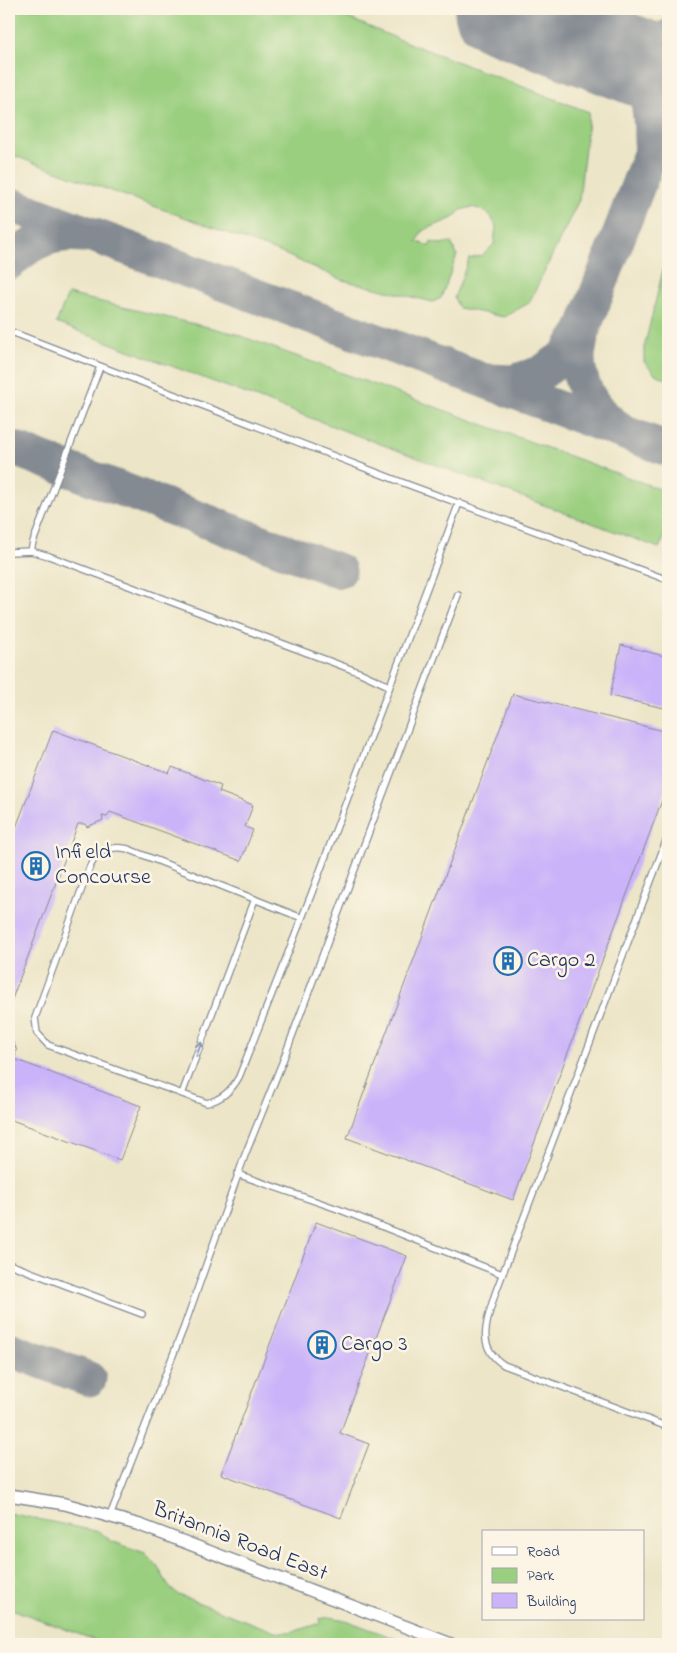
<svg xmlns="http://www.w3.org/2000/svg" width="677" height="1653" font-family="'Indie Flower',sans-serif">
<style>
.green{fill:#9bcf80;stroke:#5b7f6f}
.lines{fill:none;stroke-linecap:round;stroke-linejoin:round}
.taxiway{stroke:#848a92;stroke-width:35}
.runway{stroke:#848a92;stroke-width:88}
.building{fill:#cab3f9}
.lane-casing{stroke:#848a92;stroke-width:8}
.street-casing{stroke:#848a92;stroke-width:14}
.lane{stroke:#fff;stroke-width:5.5}
.street{stroke:#fff;stroke-width:11}
.oneway{stroke:#8d97ae}
.labels{text-anchor:middle;dominant-baseline:central;stroke-width:5;stroke-linejoin:round;paint-order:stroke}
.poi-label{font-size:22px;fill:#1b2f5e;stroke:#fcf5e5;text-anchor:start}
.street-label{font-size:22px;fill:#1b2f5e;stroke:#fcf5e5}
</style>
<rect width="100%" height="100%" fill="#fcf5e5"/>
<filter id="ink" filterUnits="userSpaceOnUse"><feTurbulence type="fractalNoise" baseFrequency=".02" numOctaves="2"/><feDisplacementMap in="SourceGraphic" scale="10" xChannelSelector="R" yChannelSelector="G"/><feConvolveMatrix kernelMatrix="1 2 1 2 8 2 1 2 1" color-interpolation-filters="sRGB"/></filter>
<filter id="wash" filterUnits="userSpaceOnUse"><feTurbulence type="fractalNoise" baseFrequency=".0096" numOctaves="4" result="noise"/><feDisplacementMap in="SourceGraphic" scale="20" xChannelSelector="R" yChannelSelector="G"/><feGaussianBlur stdDeviation="1.12" result="paint"/><feColorMatrix in="noise" values="0 0 0 0 0 0 0 0 0 0 0 0 0 0 0 0 0 1.4 0 .05"/><feComposite in="paint" operator="in"/></filter>
<g filter="url(#wash)">
<rect width="100%" height="100%" fill="#ece5c7"/>
<path class="green" d="M9 9H327L398 39 589 112 579 200 529 303 504 317 459 308 454 298 469 259 483 255 494 244 496 226 490 215 482 210 472 207 461 210 453 218 422 231 417 242 430 246 431 242 440 244 451 242 457 255 441 298 433 302 342 280 284 254 181 216 9 154Z
M668 250V380L655 374 644 362V348Z
M68 294 233 333 668 492V530L659 548 56 323Z
M9 1513 100 1532 111 1541 145 1553 155 1563 171 1589 179 1595 275 1632C290 1634 306 1628 320 1623L319 1619 330 1617 345 1620 410 1644H105L9 1608Z"/>
<g class="lines">
<path class="taxiway" d="M651 142C651 118 650 86 631 68 625 61 617 56 610 51L640 47 668 37
M9 204 668 449
M9 263C32 241 52 232 84 235
M582 332C581 340 579 348 578 356 578 385 593 411 617 427
M490 381 513 382 541 373 565 356 582 332 668 107
M9 447 339 571
M9 1349 89 1379"/>
<path class="runway" d="M498 9 668 73"/>
</g>
<g id="blocks">
<path class="building" d="M621 645 668 657V693L664 708 610 696Z
M513 694 668 732V784L513 1200 347 1138Z
M53 730 169 773 172 767 221 786 219 792 253 805 245 827 253 830 241 861 110 812 107 817 102 816 103 820 87 827 85 824H78L9 1007V846Z
M9 1034 17 1051 14 1052 16 1055 14 1059 141 1106 120 1160 9 1119Z
M316 1222 407 1256 340 1433 369 1444 341 1518 221 1474Z"/>
</g>
</g>
<g filter="url(#ink)">
<use href="#blocks" fill-opacity="0" stroke="#848a92" stroke-width="1"/>
<g class="lines">
<defs>
<path id="lane" d="M9 331 409 485 668 580
M31 551 33 542 100 367
M9 552 31 551 49 556 361 673 389 686
M668 836 495 1294C487 1320 475 1347 504 1365L668 1427
M302 918 128 849C111 845 99 850 90 866L35 1018 37 1033 48 1045 207 1103C222 1099 231 1091 239 1077L311 895 459 503
M182 1094 255 899
M237 1174 338 1209 502 1274
M9 1264 142 1314
M110 1516 184 1327 245 1155 282 1063 458 595"/>
<path id="street" d="M9 1495 65 1504 140 1525 451 1644"/>
</defs>
<use href="#lane" class="lane-casing"/>
<use href="#street" class="street-casing"/>
<use href="#lane" class="lane"/>
<use href="#street" class="street"/>
</g>
<defs><path id="oneway-shaft" d="M-6 0H5M1.5-3L5.5 0L1.5 3" fill="none" stroke-width="1.6" stroke-linecap="round" stroke-linejoin="round" transform="scale(1.25)"/></defs>
<use class="oneway" href="#oneway-shaft" transform="translate(199 1049) rotate(-70)"/>
</g>
<defs>
<symbol id="building-ring" viewBox="-11 -11 22 22"><circle r="9.5" fill="#fcf5e5" stroke="#1f6fb2" stroke-width="1.5"/><path d="M-4-6H4V6H1V3H-1V6H-4ZM-2.5-4.3h1.7v1.8h-1.7ZM.8-4.3h1.7v1.8H.8ZM-2.5-1h1.7V.8h-1.7ZM.8-1h1.7V.8H.8Z" fill="#1f6fb2"/></symbol>
</defs>
<g fill-rule="evenodd">
<use href="#building-ring" x="20" y="850" width="32" height="32"/>
<use href="#building-ring" x="492" y="945" width="32" height="32"/>
<use href="#building-ring" x="306" y="1329" width="32" height="32"/>
</g>
<g class="labels">
<g class="poi-label">
<text x="55" y="853">Infield<tspan x="55" dy="25">Concourse</tspan></text>
<text x="527" y="961">Cargo 2</text>
<text x="341" y="1345">Cargo 3</text>
</g>
<g class="street-label">
<text transform="translate(240 1542) rotate(21)">Britannia Road East</text>
</g>
</g>
<rect width="677" height="1653" fill="none" stroke="#fcf5e5" stroke-width="30"/>
<rect x="482" y="1530" width="162" height="90" fill="#fcf5e5" stroke="#a2a6af"/>
<rect x="492" y="1547" width="25" height="8" fill="#ffffff" stroke="#a2a6af"/>
<text x="527" y="1556" font-size="15" fill="#1b2f5e">Road</text>
<rect x="492" y="1568" width="25" height="15" fill="#9bcf80" stroke="#a2a6af"/>
<text x="527" y="1580" font-size="15" fill="#1b2f5e">Park</text>
<rect x="492" y="1593" width="25" height="15" fill="#cab3f9" stroke="#a2a6af"/>
<text x="527" y="1606" font-size="15" fill="#1b2f5e">Building</text>
</svg>
